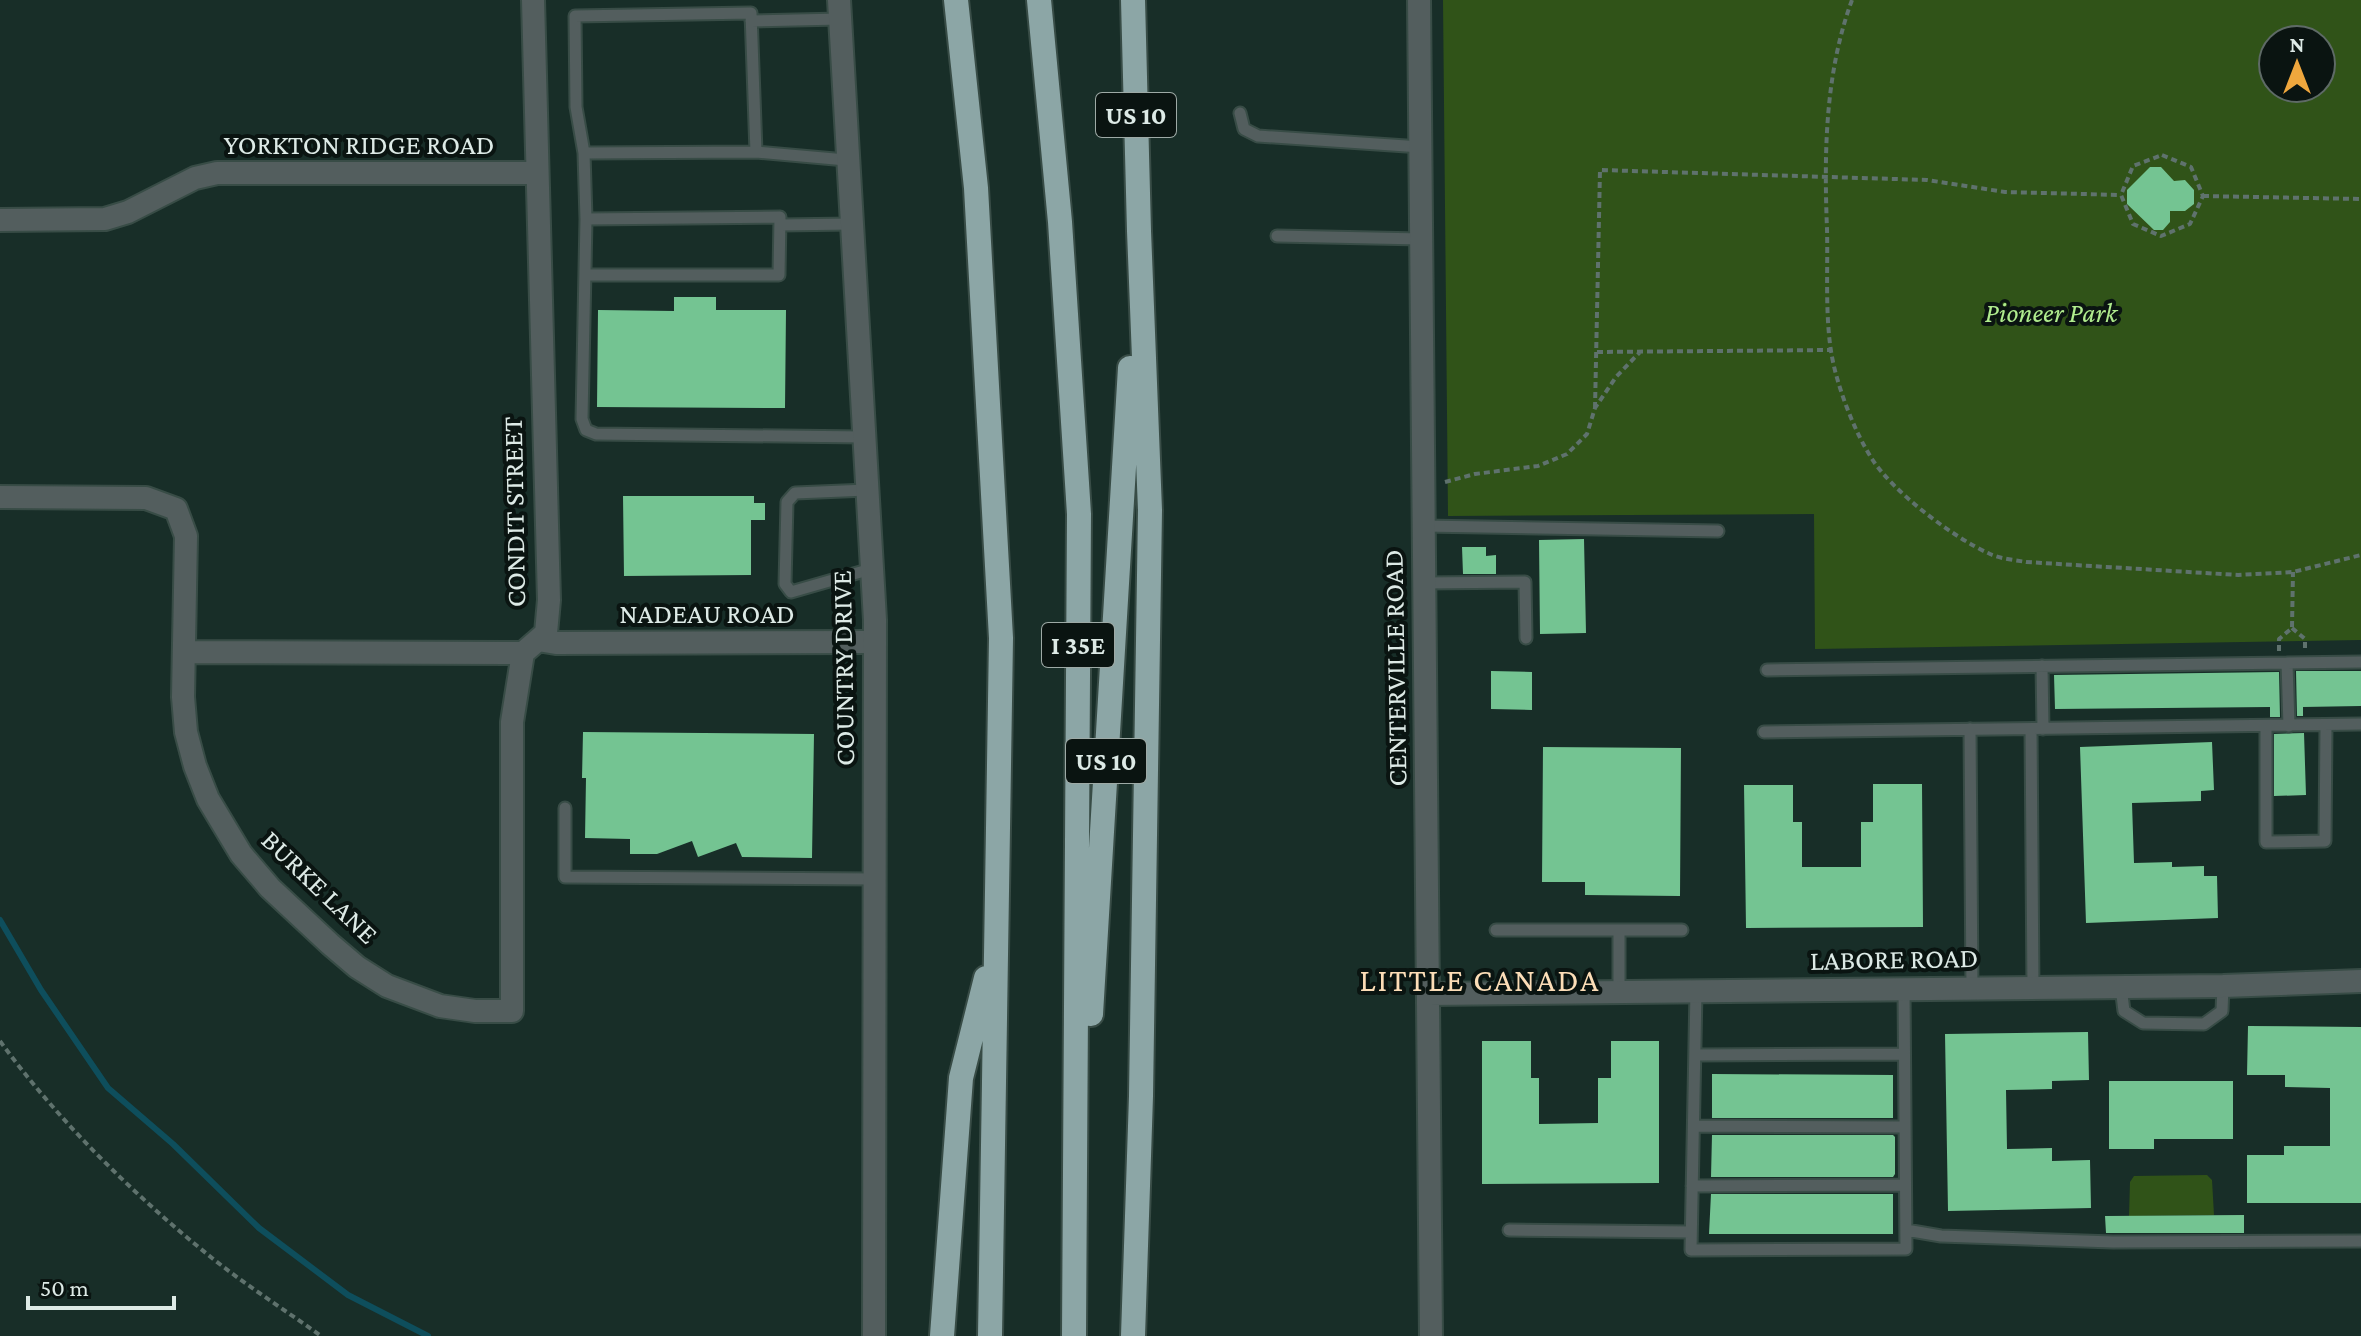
<svg xmlns="http://www.w3.org/2000/svg" width="2361" height="1336" font-family="'Crimson Pro',serif">
<style>
.green{fill:#305318;fill-rule:evenodd}
.lines{fill:none;stroke-linecap:round;stroke-linejoin:round}
.stream{stroke:#0e4e5c;stroke-width:6}
.building{fill:#74c492}
.service-casing{stroke:#384c46;stroke-width:15}
.minor-casing{stroke:#384c46;stroke-width:26}
.tertiary-casing{stroke:#384c46;stroke-width:26}
.motorway-casing{stroke:#384c46;stroke-width:28}
.path{stroke:#5f726d;stroke-width:4;stroke-dasharray:6 4;stroke-linecap:butt}
.service{stroke:#535e5e;stroke-width:11}
.minor{stroke:#535e5e;stroke-width:22}
.tertiary{stroke:#535e5e;stroke-width:22}
.motorway{stroke:#8ca6a6;stroke-width:24}
.labels{text-anchor:middle;dominant-baseline:central;stroke-width:8;stroke-linejoin:round;paint-order:stroke}
.shield{fill:#0a1411;stroke:#9eaaa6;stroke-width:2}
.shield-label{font-size:26px;font-weight:bold;fill:#ddeae6}
.street-label{font-size:28px;fill:#ddeae6;stroke:#0a1411}
.park-label{font-size:28px;font-style:italic;fill:#b0ec8e;stroke:#0a1411}
.quarter-label{font-size:32px;letter-spacing:2px;fill:#fcddb7;stroke:#0a1411}
</style>
<rect width="100%" height="100%" fill="#182e28"/>
<path class="green" d="M1443 0H2361V640L1815 649 1814 514 1448 516ZM2273 40H2321V88H2273Z
M2207 1175 2212 1180 2214 1215 2129 1216 2130 1182 2134 1176Z"/>
<g class="lines">
<path class="stream" d="M0 920 41 990 108 1088 173 1144 259 1228 348 1295 428 1336"/>
</g>
<path class="building" d="M2150 167H2161L2174 181 2185 180 2194 190V204L2185 211H2170V222L2163 230H2154L2127 204V190Z
M674 297H716V310H786L785 408 597 407 598 310 674 311Z
M623 496H754V503H765V520H751V575L624 576Z
M1584 539 1586 633 1540 634 1539 540Z
M1462 547H1486V556L1496 555V574H1463Z
M1491 671 1532 672V710L1491 709Z
M2296 671H2361V706L2303 707V716H2297Z
M2279 672 2280 717H2270V707L2055 709 2054 675Z
M583 732 814 734 812 858 742 857 736 843 698 857 692 841 657 854H630V839L585 838 586 778H582Z
M2304 733 2306 795 2274 796V734Z
M2212 742 2214 790 2201 791V801L2132 803 2134 863 2172 862V867L2204 866V876H2217L2218 918 2086 923 2080 747Z
M1543 747 1681 748 1680 896 1585 895V882H1542Z
M1873 784H1922L1923 927 1746 928 1744 785H1793V822H1802V867H1861V822H1873Z
M2248 1026 2361 1027V1203H2247V1155H2284V1146H2330V1088L2285 1087V1075H2247Z
M2088 1032 2089 1080 2052 1081V1089L2006 1090 2007 1149 2052 1148V1161L2090 1160 2091 1208 1948 1211 1945 1034Z
M1482 1041H1531V1078H1539V1124L1598 1123V1078H1611V1041H1659V1183L1482 1184Z
M1712 1074 1893 1075V1118H1712Z
M2109 1081H2233V1139H2154V1149H2109Z
M1712 1135H1893L1895 1137V1174L1893 1177H1711Z
M1711 1194H1893V1234H1709Z
M2244 1215V1233H2106L2105 1216Z"/>
<g class="lines">
<defs>
<path id="service" d="M751 21 840 19
M1240 113 1244 129 1258 136 1421 147
M584 153 576 107 575 16 751 13 756 152
M586 219 584 153 756 152 846 160
M780 225 851 224
M1277 236 1421 239
M585 275H779L780 217 586 219 582 419 586 430 596 434 864 437
M867 490 795 493 787 502 785 584 791 592 871 569
M1424 526 1718 531
M1424 583 1525 582 1526 638
M2287 663 2289 726
M2042 666 2043 729
M1767 670 2361 662
M2266 726V842L2325 841 2326 726
M1970 729 1972 988
M2031 729 2033 988
M1764 732 2361 724
M565 808V877L875 879
M1496 930H1619V992
M1619 930H1682
M2121 987 2124 1011 2143 1023 2204 1024 2222 1011 2223 986
M1696 991 1691 1250 1906 1249 1904 989
M1695 1055 1904 1054
M1694 1126 1905 1127
M1692 1186 1905 1185
M1509 1230 1691 1232
M1906 1230 1941 1236 2113 1242 2361 1241"/>
<path id="minor" d="M0 220 105 219 128 212 195 178 217 173H536
M0 497 146 498 176 509 186 536 183 697 186 732 195 766 208 799 241 854 270 888 330 944 357 967 387 986 440 1006 475 1011H512V722L523 653 546 633 549 600 533 0
M538 640 556 643 875 642
M186 652 523 653"/>
<path id="tertiary" d="M839 0 875 620 874 1336
M1419 0 1431 1336
M1428 994 2223 986 2361 981"/>
<path id="motorway" d="M956 0 976 188 1001 638 990 1336
M1039 0 1060 222 1079 514 1074 1336
M1133 0 1139 231 1150 510 1141 1096 1133 1336
M1091 1014 1130 368
M942 1336 961 1078 986 978"/>
</defs>
<use href="#service" class="service-casing"/>
<use href="#minor" class="minor-casing"/>
<use href="#tertiary" class="tertiary-casing"/>
<use href="#motorway" class="motorway-casing"/>
<path class="path" d="M1852 0C1825 73 1824 153 1827 229 1828 269 1825 312 1831 351 1836 384 1854 431 1872 459 1894 493 1954 538 1990 554 2001 559 2015 560 2026 562L2238 575 2293 572 2361 555
M2162 155 2191 167 2203 196 2190 224 2161 236 2133 224 2121 195 2133 166Z
M2203 196 2361 199
M1597 352 1831 350
M1595 408 1600 170 1927 180 2005 192 2121 195
M1445 482 1475 474 1538 466 1567 454 1587 434 1595 408 1616 377 1640 352
M2292 628 2305 639V648
M2279 651V639L2292 628 2293 572
M0 1041C58 1121 136 1197 212 1258 247 1286 285 1310 321 1336"/>
<use href="#service" class="service"/>
<use href="#minor" class="minor"/>
<use href="#tertiary" class="tertiary"/>
<use href="#motorway" class="motorway"/>
</g>
<g class="labels">
<g class="shield">
<rect x="1096" y="93" width="80" height="44" rx="6"/>
<rect x="1042" y="623" width="72" height="44" rx="6"/>
<rect x="1066" y="739" width="80" height="44" rx="6"/>
</g>
<g class="shield-label">
<text x="1136" y="115">US 10</text>
<text x="1078" y="645">I 35E</text>
<text x="1106" y="761">US 10</text>
</g>
<g class="street-label">
<text x="359" y="144">YORKTON RIDGE ROAD</text>
<text transform="translate(514 512) rotate(-91)">CONDIT STREET</text>
<text x="707" y="613">NADEAU ROAD</text>
<text transform="translate(843 668) rotate(-91)">COUNTRY DRIVE</text>
<text transform="translate(1395 668) rotate(-91)">CENTERVILLE ROAD</text>
<text transform="translate(320 887) rotate(44)">BURKE LANE</text>
<text transform="translate(1894 959) rotate(-1)">LABORE ROAD</text>
</g>
<g class="park-label">
<text x="2051" y="312">Pioneer Park</text>
</g>
<g class="quarter-label">
<text x="1480" y="980">LITTLE CANADA</text>
</g>
</g>
<g transform="translate(2297 64)"><circle r="38" fill="#0a1411" stroke="#5e6a66" stroke-width="2"/>
<path d="M0-6L14 30L0 20L-14 30Z" fill="#efa73d"/>
<text y="-12" font-size="22" font-weight="bold" text-anchor="middle" fill="#ddeae6">N</text>
</g>
<path d="M28 1296v12h146v-12" fill="none" stroke="#ddeae6" stroke-width="4"/>
<text x="40" y="1296" font-size="24" fill="#ddeae6" stroke="#0a1411" stroke-width="6" paint-order="stroke">50 m</text>
</svg>
